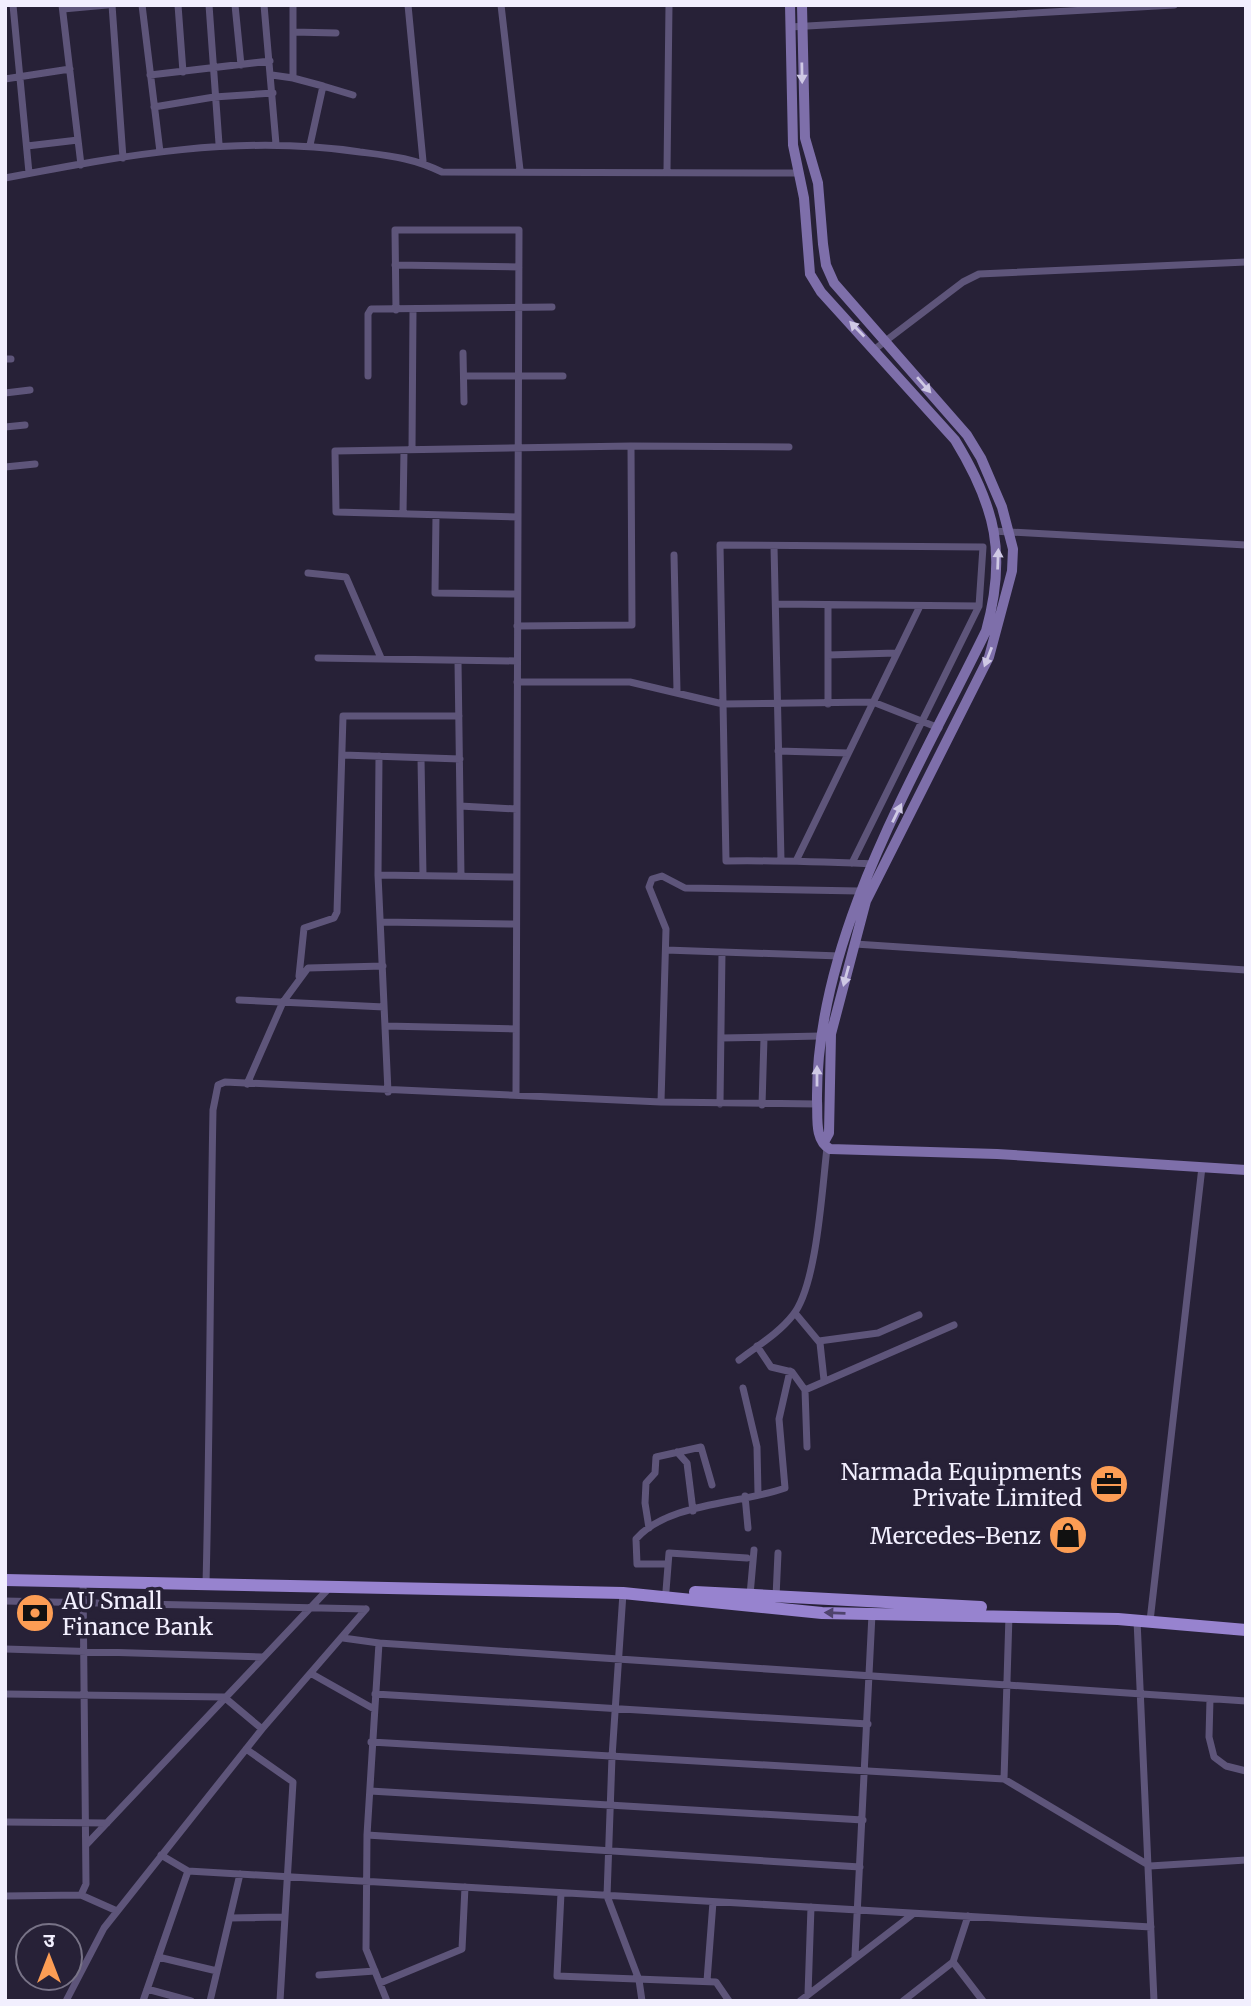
<svg xmlns="http://www.w3.org/2000/svg" width="1251" height="2006" font-family="Merriweather,'Noto Sans Devanagari',serif">
<style>
.lines{fill:none;stroke-linecap:round;stroke-linejoin:round}
.street{stroke:#5e557a;stroke-width:7}
.secondary{stroke:#7e6faa;stroke-width:10}
.primary{stroke:#9783cf;stroke-width:12}
.oneway{fill:#cfc9e5}
.oneway2{fill:#4e436c}
.labels{text-anchor:middle;dominant-baseline:central;stroke-width:7;stroke-linejoin:round;paint-order:stroke}
.poi-label{font-size:23px;fill:#f2effe;stroke:#272137;text-anchor:end}
</style>
<rect width="100%" height="100%" fill="#272137"/>
<g class="lines">
<path class="street" d="M13 5 29 173
M62 5 81 165
M112 5 123 158
M142 5 160 152
M178 5 183 72
M209 5 219 144
M235 5 241 65
M264 5 276 144
M293 5V78L323 86
M408 5 423 161
M501 5 520 170
M63 9 107 5
M790 27 1174 5
M293 32 336 33
M150 75 270 61
M272 75 293 78
M5 79 70 69
M154 107 214 97 273 93
M310 145 323 86 353 95
M27 146 78 140
M667 170 669 5
M5 178C125 155 239 134 360 152 392 156 413 158 442 172L798 173
M395 265 519 267
M396 310 395 230H519L516 1095
M875 349 963 282 979 274 1246 262
M463 353 464 402
M5 359H11
M368 376V314L371 309 552 307
M464 376H563
M5 393 30 390
M5 427 25 425
M412 449 413 310
M5 467 35 464
M403 514 404 450
M436 515 435 593 517 594
M518 517 336 512 335 451 631 446 789 447
M993 531 1246 545
M774 546 781 860
M674 555 677 691
M308 573 346 577 381 658
M776 604 979 606
M517 626 632 625 631 446
M828 655 896 653
M318 658 517 661
M458 661 461 876
M517 682H630L723 704 873 702 939 728
M828 704V605
M778 751 848 753
M343 755 460 759
M379 756 378 875 388 1092
M421 758 423 875
M460 806 517 809
M797 859 920 606
M852 863 979 606 983 547 720 545 726 861C775 860 823 862 873 864
M378 875 516 877
M381 922 516 924
M855 944 1246 970
M666 950 840 956
M299 976 304 928 334 918 337 912 343 716H459
M239 1000 384 1007
M385 1026 516 1029
M721 1038 820 1036
M247 1084 283 1002 308 968 383 966
M661 1102 666 929 649 887 652 879 662 876 685 888 859 891
M720 1104 722 952
M762 1105 764 1038
M795 1313 820 1343 824 1380
M819 1341 878 1333 919 1315
M757 1346 771 1367 792 1372 805 1390
M739 1360C757 1346 778 1334 793 1315 817 1285 822 1189 827 1148
M743 1388 757 1447 758 1494
M807 1447 805 1390 954 1325
M677 1452 687 1463 693 1511
M745 1496 748 1528
M649 1528 645 1503 646 1483 655 1473 656 1457 701 1447 712 1485
M666 1564H637L636 1539C668 1502 742 1504 785 1488L779 1419 790 1371
M206 1584C210 1426 210 1268 213 1110L218 1085 225 1082 661 1102 817 1104
M666 1591 669 1553 747 1558
M623 1593 612 1757 607 1896 639 1980 642 2001
M750 1595 754 1550
M776 1597 778 1553
M5 1601 366 1609
M1137 1620 1154 2001
M1150 1621 1202 1167
M343 1638 379 1643
M5 1649 262 1657
M312 1674 374 1709
M5 1694 224 1697 262 1729
M375 1694 868 1724
M1210 1699 1209 1737 1214 1757 1226 1766 1246 1771
M371 1742 1004 1779 1150 1866 1246 1860
M246 1749 293 1782 280 2001
M1004 1779 1009 1615
M370 1791 863 1820
M5 1822 107 1823
M367 1835 860 1867
M86 1845 331 1586
M161 1855 188 1871
M561 1893 557 1976 716 1982 729 2001
M81 1895 117 1911
M5 1896 81 1895 86 1884 83 1582
M230 1918 284 1917
M855 1956 872 1614
M158 1957 217 1971
M953 1962 983 2001
M319 1975 375 1971
M707 1981 713 1902
M380 1983 462 1949 465 1887
M147 1989 191 2001
M808 1994 811 1907
M66 2001 104 1928 262 1729 366 1609
M143 2001 188 1871 1151 1927
M210 2001 240 1874
M387 2001 366 1949 367 1835 379 1643 1246 1701
M800 2001 913 1914
M903 2001 953 1962 968 1916"/>
<path class="secondary" d="M790 5 793 145 804 198 810 274 821 292 955 440C996 507 1007 555 986 631 916 775 815 937 817 1101 818 1116 814 1141 830 1149L997 1154 1246 1170
M802 5 805 138 818 183 823 244 826 265 834 283 967 435 981 458 1002 507 1013 549 1012 571 989 657 866 901 831 1034 829 1133 824 1142"/>
<path class="primary" d="M5 1580 623 1593 822 1613 1118 1619 1246 1630
M695 1592 981 1607"/>
</g>
<defs><path id="oneway-solid" d="M-6-.8H1V-3.2L6.5 0L1 3.2V.8H-6Z" transform="scale(1.75)"/></defs>
<g class="oneway">
<use href="#oneway-solid" transform="translate(802 73) rotate(89)"/>
<use href="#oneway-solid" transform="translate(857 329) rotate(-134)"/>
<use href="#oneway-solid" transform="translate(924 385) rotate(49)"/>
<use href="#oneway-solid" transform="translate(998 559) rotate(-88)"/>
<use href="#oneway-solid" transform="translate(988 657) rotate(111)"/>
<use href="#oneway-solid" transform="translate(897 813) rotate(-64)"/>
<use href="#oneway-solid" transform="translate(846 976) rotate(105)"/>
<use href="#oneway-solid" transform="translate(817 1076) rotate(-90)"/>
</g>
<use class="oneway2" href="#oneway-solid" transform="translate(835 1613) rotate(-178)"/>
<defs>
<symbol id="office-disc" viewBox="-11 -11 22 22"><circle r="9.5" fill="#fc9d54" stroke="#272137"/><path d="M-6-3h4V-5.5h4V-3h4V5H-6ZM-1-4.5V-3h2v-1.5ZM-6 0V1H6V0Z" fill="#111"/></symbol>
<symbol id="shop-disc" viewBox="-11 -11 22 22"><circle r="9.5" fill="#fc9d54" stroke="#272137"/><path d="M-5-2.5h2.3a2.7 3.5 0 0 1 5.4 0H5L5.5 6h-11ZM-1.5-2.5h3a1.5 2.3 0 0 0-3 0Z" fill="#111"/></symbol>
<symbol id="bank-disc" viewBox="-11 -11 22 22"><circle r="9.5" fill="#fc9d54" stroke="#272137"/><path d="M-6-4H6V4H-6ZM0-2.3a2.3 2.3 0 1 0 0 4.6a2.3 2.3 0 1 0 0-4.6Z" fill="#111"/></symbol>
</defs>
<g fill-rule="evenodd">
<use href="#office-disc" x="1087" y="1462" width="44" height="44"/>
<use href="#shop-disc" x="1046" y="1513" width="44" height="44"/>
<use href="#bank-disc" x="13" y="1591" width="44" height="44"/>
</g>
<g class="labels">
<g class="poi-label">
<text x="1082" y="1471">Narmada Equipments<tspan x="1082" dy="26">Private Limited</tspan></text>
<text x="1041" y="1535">Mercedes-Benz</text>
<text x="62" y="1600" text-anchor="start">AU Small<tspan x="62" dy="26">Finance Bank</tspan></text>
</g>
</g>
<rect width="1251" height="2006" fill="none" stroke="#f2effe" stroke-width="14"/>
<g transform="translate(49 1957)"><circle r="33" fill="#272137" stroke="#787387" stroke-width="2"/>
<path d="M0-5L12 26L0 18L-12 26Z" fill="#fc9d54"/>
<text y="-10" font-size="19" font-weight="bold" text-anchor="middle" fill="#f2effe">उ</text>
</g>
</svg>
